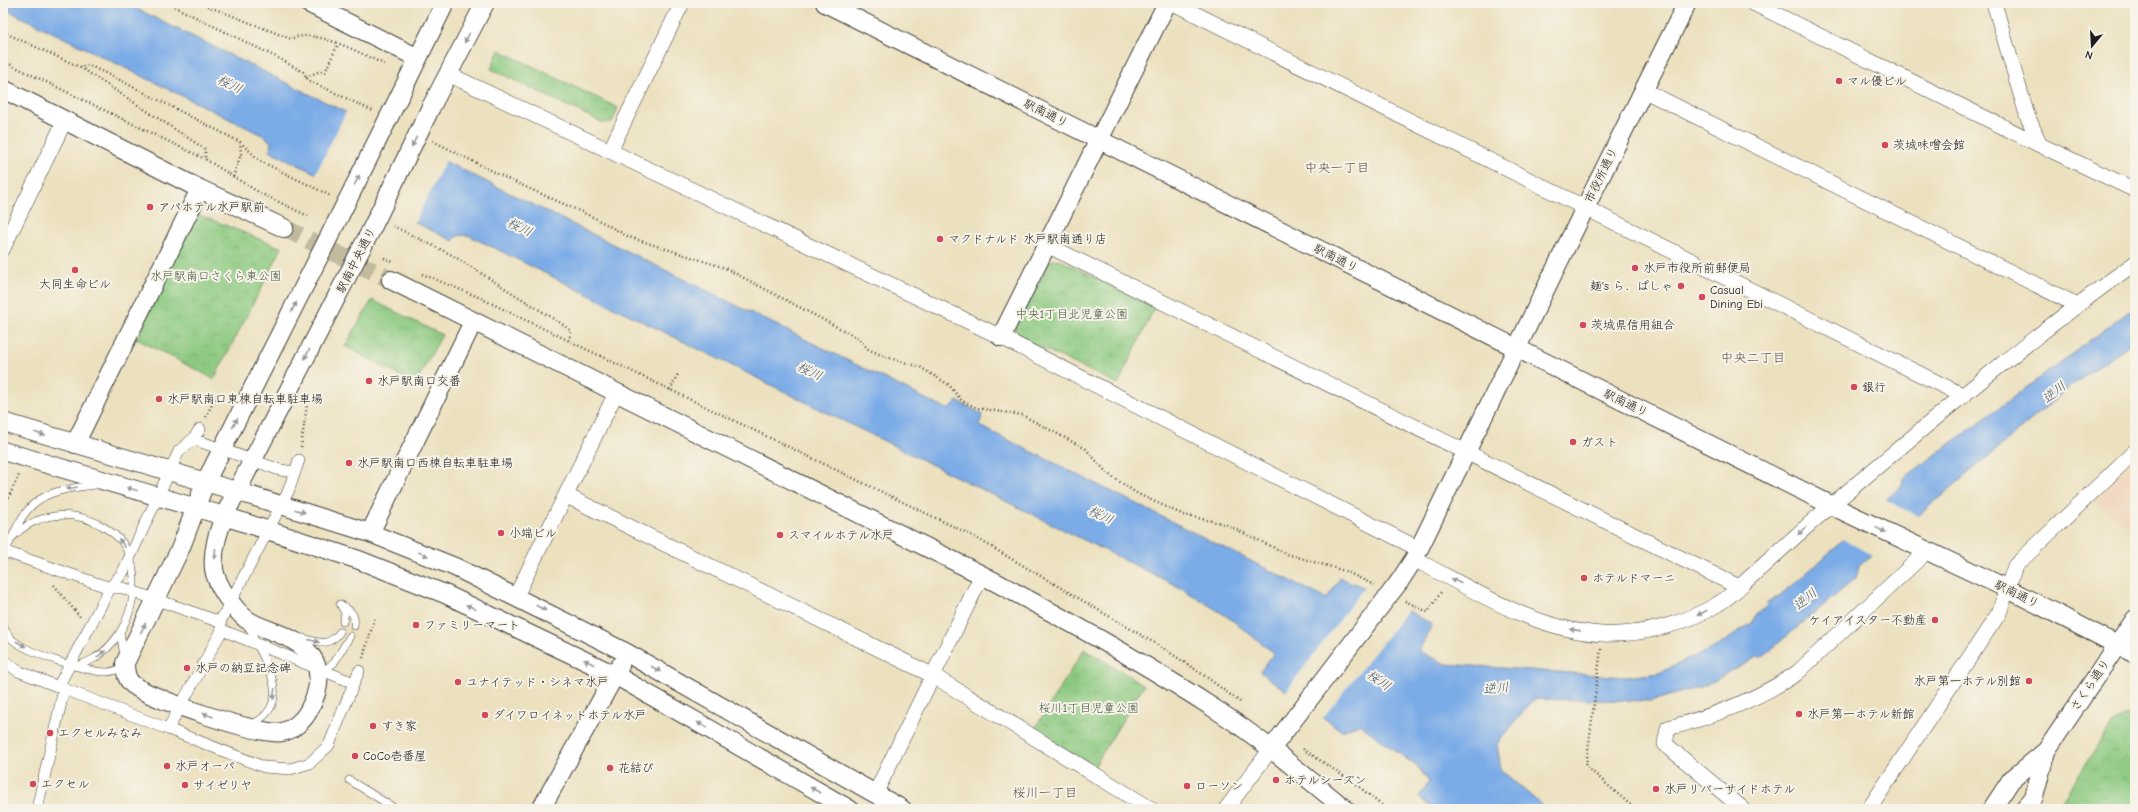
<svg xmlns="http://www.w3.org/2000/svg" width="2138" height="812" font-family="'Comic Neue','Klee One',sans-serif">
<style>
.built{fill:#f0d5bc}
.park{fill:url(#park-crowns);stroke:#54724e}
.water{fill:#7bace7;stroke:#4c6482}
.pier{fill:#ece1bf}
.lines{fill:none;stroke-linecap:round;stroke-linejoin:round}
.tertiary-tunnel{stroke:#c2ba9e;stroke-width:18;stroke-dasharray:18 9;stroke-linecap:butt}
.service-casing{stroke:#3b3a34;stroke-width:8}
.pedestrian-casing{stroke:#3b3a34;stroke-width:12}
.minor-casing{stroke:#3b3a34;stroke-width:16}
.tertiary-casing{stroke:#3b3a34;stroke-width:20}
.path{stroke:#3b3a34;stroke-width:2.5;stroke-dasharray:1 3;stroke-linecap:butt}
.service{stroke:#fff;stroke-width:7}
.pedestrian{stroke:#fff;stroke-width:11}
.minor{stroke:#fff;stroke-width:15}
.tertiary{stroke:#fff;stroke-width:18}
.tertiary-bridge-casing{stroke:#3b3a34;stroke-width:20;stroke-linecap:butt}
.tertiary-bridge{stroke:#fff;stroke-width:18}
.oneway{fill:#999}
.poi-dot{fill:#d1495b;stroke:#f7f3e8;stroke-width:1.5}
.labels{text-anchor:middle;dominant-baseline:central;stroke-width:4;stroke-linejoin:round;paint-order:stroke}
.poi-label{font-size:12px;fill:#1c1c1c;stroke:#f7f3e8;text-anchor:start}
.street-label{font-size:12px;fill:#1c1c1c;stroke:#f7f3e8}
.park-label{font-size:12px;fill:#43593f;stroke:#f7f3e8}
.water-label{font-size:13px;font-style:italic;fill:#42566d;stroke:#f7f3e8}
.neighbourhood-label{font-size:13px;fill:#614f43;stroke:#f7f3e8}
</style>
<defs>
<pattern id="park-crowns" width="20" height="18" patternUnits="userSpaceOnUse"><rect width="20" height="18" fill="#8bc97f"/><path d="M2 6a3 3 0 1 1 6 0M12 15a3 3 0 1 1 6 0" fill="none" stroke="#77ac6d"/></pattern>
</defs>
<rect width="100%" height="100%" fill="#f7f3e8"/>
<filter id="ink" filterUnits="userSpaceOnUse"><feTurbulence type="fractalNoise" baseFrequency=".025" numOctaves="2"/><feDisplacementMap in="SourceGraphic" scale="8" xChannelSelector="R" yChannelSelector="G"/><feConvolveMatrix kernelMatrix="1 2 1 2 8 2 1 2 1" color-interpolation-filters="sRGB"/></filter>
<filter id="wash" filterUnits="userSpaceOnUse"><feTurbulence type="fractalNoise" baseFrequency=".012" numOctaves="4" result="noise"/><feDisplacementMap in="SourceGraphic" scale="16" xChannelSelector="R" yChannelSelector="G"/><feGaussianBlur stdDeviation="0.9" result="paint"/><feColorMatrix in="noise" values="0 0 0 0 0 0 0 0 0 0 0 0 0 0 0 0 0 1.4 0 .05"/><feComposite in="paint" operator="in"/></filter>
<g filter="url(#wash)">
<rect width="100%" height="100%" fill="#ece1bf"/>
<path class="built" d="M2135 460V532L2094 500Z"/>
<path class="park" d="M499 50 618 108 612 122 603 123 491 69Z
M195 213 282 248 214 379 137 339Z
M1058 259 1155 307 1118 384 1016 336 1014 330 1050 261Z
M372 300 442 335 415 384 345 346Z
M1084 649 1144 685 1094 767 1034 730Z
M2135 711V809H2056L2113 723Z"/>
<path class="water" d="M3 3H125L948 410 957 401 982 414 980 426 1327 599 1340 578 1363 587 1432 624 1419 651 1446 664 1626 677 1659 673 1719 645 1752 623 1755 616 1766 607 1767 602 1778 597 1817 564 1902 485 1903 479 2135 307V340L2071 386 1859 566 1856 578 1762 657H1757L1706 685 1652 701 1534 699 1497 744 1501 770 1546 809H1433L1419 797 1429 782 1419 768 1359 724 1342 731 1260 672 1274 653 1228 617 1181 588 468 235 457 236 453 241 270 151 271 142 264 136 3 8Z"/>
<path class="pier" d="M347 110 446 160 414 224 315 175Z
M1884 499 1920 517 1875 556 1842 539Z
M1365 586 1409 609 1322 719 1285 693Z"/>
</g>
<g filter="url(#ink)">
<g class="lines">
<path class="tertiary-tunnel" d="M284 228 391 280"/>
<defs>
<path id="service" d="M10 540C35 512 72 508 104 527 111 532 120 537 124 545 146 581 130 636 95 658 89 662 82 664 75 666
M3 559C25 502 35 491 96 485
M340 604C350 610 356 614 354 626
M341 606 345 613 343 622
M248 625C260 657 299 701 251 725
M3 626C6 631 9 637 14 641 31 654 86 672 107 672 113 672 119 669 124 666
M120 632 124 656
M298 637C316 640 326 650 340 632
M321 672 334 663 350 636
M349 780 396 809"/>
<path id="pedestrian" d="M193 439 280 470 295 472
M299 460 288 492 220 622 222 630 354 683 359 671
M3 551 110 588H123L220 622
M222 630 168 729 264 767 290 769 310 763 329 745 354 683
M3 660 18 671 64 689
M58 687 110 588 123 572 179 451 193 439 200 429
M37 809 64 689 168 729"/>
<path id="minor" d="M1173 3 1964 396
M1753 3 2040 145
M1994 3 2027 115 2040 145 2135 190
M448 74 1001 337 1419 549
M1643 90 2077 305
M610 151 682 3
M1047 245 1739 587
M3 248 65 120
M567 496 932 675 1151 809
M1414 559C1474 590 1534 630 1602 634 1641 636 1685 624 1718 604 1732 596 1743 583 1755 573 1781 550 1806 526 1833 504 1931 421 2030 338 2135 263
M516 596 616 393
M875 794 982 575
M1226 809 1271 749
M1743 809 1665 744 1668 728C1715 716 1757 700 1797 673L1926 552
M1869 809 1999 613 2015 566 2135 451"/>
<path id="tertiary" d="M308 3 418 58
M825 3 1847 513 2008 589 2135 654
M3 89 200 189 284 228
M401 93 445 3
M431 107 485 3
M340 215 205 483 181 547 125 663C125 670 126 678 131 683 144 697 263 737 282 732 293 730 304 720 309 710 328 675 318 650 282 635 271 630 257 627 246 619 234 609 216 585 214 569 212 551 218 533 224 516L370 232
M391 280 982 575C1062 617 1142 661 1218 711 1263 740 1303 775 1345 809
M1001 337 1167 3
M3 422 236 491 370 533 455 567 627 653 902 809
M75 444 200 189
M3 451 224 516 359 560 445 594 615 675 849 809
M370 533 473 322
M1399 582 1414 559 1585 208 1687 3
M1271 749 1297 715
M541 809 620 666
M1992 809 2011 780 2046 751 2135 619
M2025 809 2034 797 2046 751"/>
</defs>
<use href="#service" class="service-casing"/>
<use href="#pedestrian" class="pedestrian-casing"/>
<use href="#minor" class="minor-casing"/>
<use href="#tertiary" class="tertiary-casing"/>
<path class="path" d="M167 3 280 59 303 72 308 80 373 111
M200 3 291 39C315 27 361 54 384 64
M3 32 80 67
M3 61 205 159
M306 77 320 71 325 72 338 44
M433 141 508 179 595 218 629 237 725 268 858 338 868 349 883 356 920 367 949 385 962 401 977 408 1022 415 1086 449 1108 474 1138 494 1184 515 1225 524 1287 554 1345 571 1374 585
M233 177 241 154 240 142
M308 216 260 193 205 159V149L80 67 88 65 114 77 240 142 260 161 331 196
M393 226 452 255 562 324 571 331 569 340
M384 258 393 262
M422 274 476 296 971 535 1163 648 1205 676 1240 702
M670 390 678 374
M206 417 217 394
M301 447 307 404
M3 509 20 473
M54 585 80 617
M1405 601 1428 612 1441 592
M1601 649 1586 766 1635 809
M363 658 375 617
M1303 749 1357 785 1386 809"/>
<use href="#service" class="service"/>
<use href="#pedestrian" class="pedestrian"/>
<use href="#minor" class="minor"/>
<use href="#tertiary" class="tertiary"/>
<defs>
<path id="tertiary-bridge" d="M340 215 401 93
M370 232 431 107
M1297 715 1399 582"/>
</defs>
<use href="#tertiary-bridge" class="tertiary-bridge-casing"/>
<use href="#tertiary-bridge" class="tertiary-bridge"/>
</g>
<defs><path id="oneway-solid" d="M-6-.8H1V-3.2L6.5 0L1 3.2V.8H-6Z"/></defs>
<g class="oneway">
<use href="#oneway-solid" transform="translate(467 38) rotate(117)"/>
<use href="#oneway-solid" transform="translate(414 142) rotate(116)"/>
<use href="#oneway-solid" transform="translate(357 180) rotate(-63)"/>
<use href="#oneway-solid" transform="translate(294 307) rotate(-63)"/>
<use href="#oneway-solid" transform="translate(307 354) rotate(117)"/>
<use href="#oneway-solid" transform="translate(235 423) rotate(-63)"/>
<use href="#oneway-solid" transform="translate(40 434) rotate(17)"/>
<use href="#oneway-solid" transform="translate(72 488) rotate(170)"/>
<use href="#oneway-solid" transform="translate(132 489) rotate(-164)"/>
<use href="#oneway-solid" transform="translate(300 511) rotate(18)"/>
<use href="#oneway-solid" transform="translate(1881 530) rotate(26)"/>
<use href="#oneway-solid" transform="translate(1802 531) rotate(138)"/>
<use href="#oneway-solid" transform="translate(122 543) rotate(-127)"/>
<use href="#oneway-solid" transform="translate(215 554) rotate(96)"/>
<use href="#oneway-solid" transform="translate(423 554) rotate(22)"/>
<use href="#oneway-solid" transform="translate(1456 581) rotate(-153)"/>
<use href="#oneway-solid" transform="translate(471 607) rotate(-155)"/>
<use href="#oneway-solid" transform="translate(541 608) rotate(27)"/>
<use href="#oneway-solid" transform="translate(1702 613) rotate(153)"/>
<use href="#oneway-solid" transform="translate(143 628) rotate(-64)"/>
<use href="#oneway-solid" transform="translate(1575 630) rotate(-172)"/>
<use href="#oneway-solid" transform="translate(314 641) rotate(15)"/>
<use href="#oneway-solid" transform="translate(21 644) rotate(30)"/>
<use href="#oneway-solid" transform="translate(101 654) rotate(-39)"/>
<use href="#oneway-solid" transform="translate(589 662) rotate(-153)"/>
<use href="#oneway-solid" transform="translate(656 669) rotate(30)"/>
<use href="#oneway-solid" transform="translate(274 694) rotate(98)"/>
<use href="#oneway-solid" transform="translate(208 715) rotate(-160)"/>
<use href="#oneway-solid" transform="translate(702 725) rotate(-150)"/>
<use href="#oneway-solid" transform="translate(815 790) rotate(-150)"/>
</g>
</g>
<g class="poi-dot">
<circle cx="1839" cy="81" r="4"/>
<circle cx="1885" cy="145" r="4"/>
<circle cx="150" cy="207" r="4"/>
<circle cx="940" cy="239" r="4"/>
<circle cx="1635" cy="268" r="4"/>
<circle cx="75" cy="270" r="4"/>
<circle cx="1681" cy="286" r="4"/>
<circle cx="1702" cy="297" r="4"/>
<circle cx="1583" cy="325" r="4"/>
<circle cx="369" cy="381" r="4"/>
<circle cx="1854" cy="387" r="4"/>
<circle cx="159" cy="399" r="4"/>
<circle cx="1573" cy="442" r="4"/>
<circle cx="349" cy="463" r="4"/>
<circle cx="501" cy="533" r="4"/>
<circle cx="780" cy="535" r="4"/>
<circle cx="1584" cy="578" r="4"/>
<circle cx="1935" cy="620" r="4"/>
<circle cx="416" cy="625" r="4"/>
<circle cx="187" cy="668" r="4"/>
<circle cx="2029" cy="681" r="4"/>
<circle cx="458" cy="682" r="4"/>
<circle cx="1799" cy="714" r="4"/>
<circle cx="485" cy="715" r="4"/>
<circle cx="373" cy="726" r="4"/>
<circle cx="50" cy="733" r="4"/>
<circle cx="355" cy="756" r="4"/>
<circle cx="167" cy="766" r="4"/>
<circle cx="610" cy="768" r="4"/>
<circle cx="1276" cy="780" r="4"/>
<circle cx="33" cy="784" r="4"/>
<circle cx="185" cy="785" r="4"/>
<circle cx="1187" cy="786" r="4"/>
<circle cx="1656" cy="789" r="4"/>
</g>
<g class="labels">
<g class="poi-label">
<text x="1847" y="81">マル優ビル</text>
<text x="1893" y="145">茨城味噌会館</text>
<text x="158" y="207">アパホテル水戸駅前</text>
<text x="948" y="239">マクドナルド 水戸駅南通り店</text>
<text x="1643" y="268">水戸市役所前郵便局</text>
<text x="75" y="284" text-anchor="middle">大同生命ビル</text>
<text x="1673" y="286" text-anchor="end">麺's ら．ぱしゃ</text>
<text x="1710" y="290">Casual<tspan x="1710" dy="14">Dining Ebi</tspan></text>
<text x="1591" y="325">茨城県信用組合</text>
<text x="377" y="381">水戸駅南口交番</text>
<text x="1862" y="387">銀行</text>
<text x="167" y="399">水戸駅南口東棟自転車駐車場</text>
<text x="1581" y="442">ガスト</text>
<text x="357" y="463">水戸駅南口西棟自転車駐車場</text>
<text x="509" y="533">小端ビル</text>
<text x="788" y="535">スマイルホテル水戸</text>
<text x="1592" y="578">ホテルドマーニ</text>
<text x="1927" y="620" text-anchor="end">ケイアイスター不動産</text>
<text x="424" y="625">ファミリーマート</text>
<text x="195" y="668">水戸の納豆記念碑</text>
<text x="2021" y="681" text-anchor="end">水戸第一ホテル別館</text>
<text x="466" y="682">ユナイテッド・シネマ水戸</text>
<text x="1807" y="714">水戸第一ホテル新館</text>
<text x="493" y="715">ダイワロイネットホテル水戸</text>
<text x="381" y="726">すき家</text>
<text x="58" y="733">エクセルみなみ</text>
<text x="363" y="756">CoCo壱番屋</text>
<text x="175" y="766">水戸オーパ</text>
<text x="618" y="768">花結び</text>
<text x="1284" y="780">ホテルシーズン</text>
<text x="41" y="784">エクセル</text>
<text x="193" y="785">サイゼリヤ</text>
<text x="1195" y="786">ローソン</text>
<text x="1664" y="789">水戸リバーサイドホテル</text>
</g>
<g class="street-label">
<text transform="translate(1046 113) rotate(27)">駅南通り</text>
<text transform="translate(1601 175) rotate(-64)">市役所通り</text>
<text transform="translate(1336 258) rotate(27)">駅南通り</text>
<text transform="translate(356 260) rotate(-63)">駅南中央通り</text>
<text transform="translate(1626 403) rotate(26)">駅南通り</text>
<text transform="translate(2017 594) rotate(26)">駅南通り</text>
<text transform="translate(2090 685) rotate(-56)">さくら通り</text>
</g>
<g class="park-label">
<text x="216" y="276">水戸駅南口さくら東公園</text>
<text x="1072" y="314">中央1丁目北児童公園</text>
<text x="1089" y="708">桜川1丁目児童公園</text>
</g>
<g class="water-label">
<text transform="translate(230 84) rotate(26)">桜川</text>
<text transform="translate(520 227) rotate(26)">桜川</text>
<text transform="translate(810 371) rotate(26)">桜川</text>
<text transform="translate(2054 392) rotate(-39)">逆川</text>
<text transform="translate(1101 515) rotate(26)">桜川</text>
<text transform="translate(1805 599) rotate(-40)">逆川</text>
<text transform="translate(1379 680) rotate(34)">桜川</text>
<text transform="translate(1496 688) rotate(-6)">逆川</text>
</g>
<g class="neighbourhood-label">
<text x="1337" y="167">中央一丁目</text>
<text x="1753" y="357">中央二丁目</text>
<text x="1045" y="792">桜川一丁目</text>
</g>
</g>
<rect width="2138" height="812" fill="none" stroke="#f7f3e8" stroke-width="16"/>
<g transform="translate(2092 46) rotate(198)" stroke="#f7f3e8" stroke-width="3" paint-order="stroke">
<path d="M0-3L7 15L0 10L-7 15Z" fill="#1c1c1c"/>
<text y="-6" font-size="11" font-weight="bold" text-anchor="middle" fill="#1c1c1c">N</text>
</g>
</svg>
